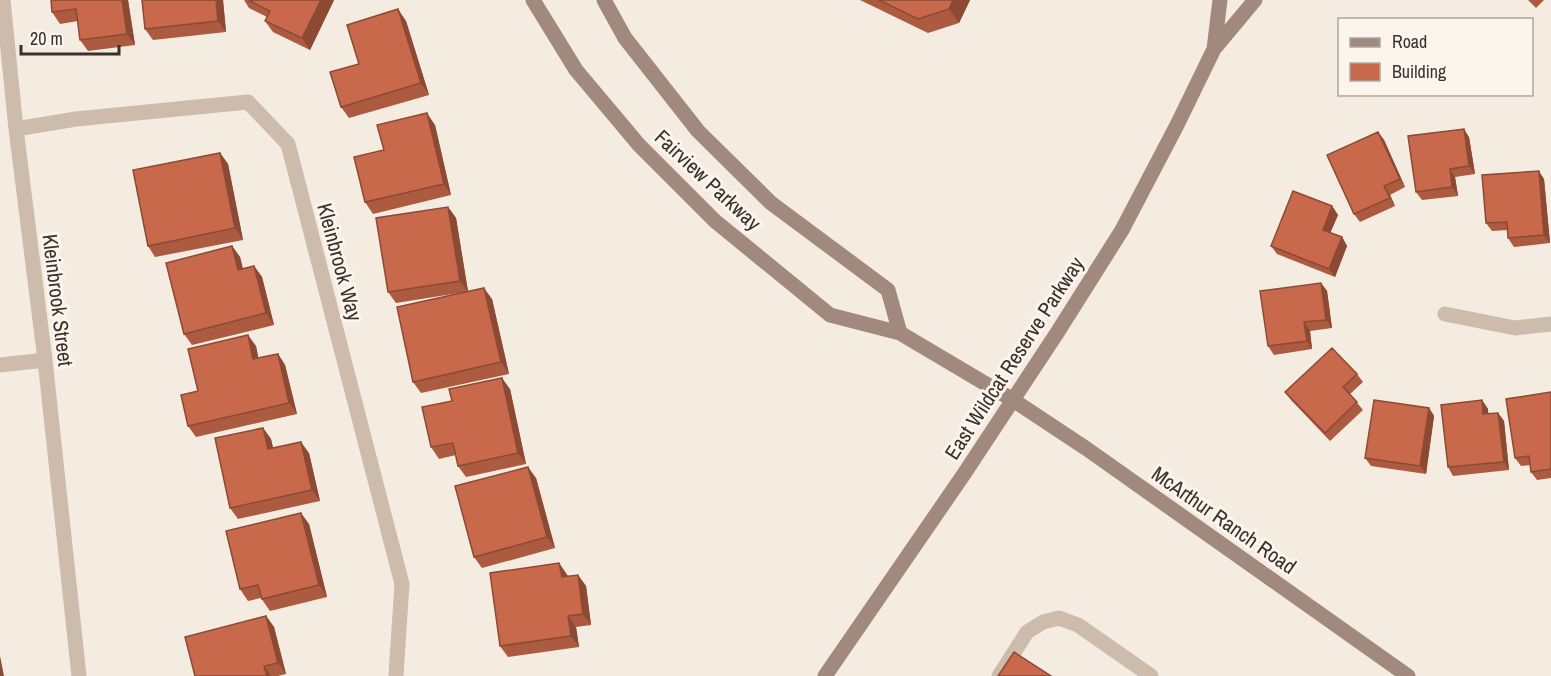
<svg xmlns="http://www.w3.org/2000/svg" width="1551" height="676" font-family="'Archivo Narrow',sans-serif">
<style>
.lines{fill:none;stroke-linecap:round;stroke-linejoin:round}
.lane{stroke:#cdbbac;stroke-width:15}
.street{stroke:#cdbbac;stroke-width:15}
.secondary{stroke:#a18a7d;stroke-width:15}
.wall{fill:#ac5a40}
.shaded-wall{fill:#8c4a34}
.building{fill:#c8694b;stroke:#8c4a34;stroke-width:1.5}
.labels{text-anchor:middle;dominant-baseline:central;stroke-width:6;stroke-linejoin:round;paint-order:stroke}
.street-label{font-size:21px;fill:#3b302b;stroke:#fbf5ee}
</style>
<rect width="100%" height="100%" fill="#f4ebe1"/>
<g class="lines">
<path class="lane" d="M999 676 1027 632 1043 622 1059 618 1078 625 1151 676"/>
<path class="street" d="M3 0 16 129 45 360 79 676
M16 129 76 119 248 102 288 144 402 584 396 675
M1445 314 1515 328 1551 324
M0 365 45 360"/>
<path class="secondary" d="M533 0 576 70 639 145 715 221 830 315 900 333 1013 400 1087 449 1408 676
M604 0 625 38 698 131 771 203 888 290 900 333
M1214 49 1220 0
M825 676 964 474 1057 333 1122 230 1177 125 1214 49 1255 0"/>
</g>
<path class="wall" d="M128 0 135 45 88 51 80 40 78 21 60 24 52 12Z
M142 0H223L226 32 153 40 145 29Z
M244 0H334L310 50 273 32 265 21 267 17 249 8Z
M860 0H970L959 23 928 33Z
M1528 0H1544L1536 8Z
M406 21 429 95 349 118 341 107 359 64Z
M435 125 451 195 373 214 365 202 384 150Z
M1378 132 1384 140 1405 187 1390 195 1395 206 1360 222 1354 214Z
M1469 137 1475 174 1455 177 1458 196 1422 200 1416 192Z
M220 153 228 164 243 240 155 257 148 246Z
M1544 179 1550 243 1514 247 1508 238V230L1492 231 1486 223Z
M1332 206 1338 215 1330 233 1342 237 1347 246 1335 277 1277 254 1271 246Z
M448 207 456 218 468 291 492 299 509 374 421 393 413 382 459 293 396 303 388 292Z
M232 246 240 257 243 269 254 266 262 277 274 325 192 345 184 334Z
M1321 283 1327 291 1332 328 1310 331 1312 349 1274 355 1268 346Z
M256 346 258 358 278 354 285 365 297 414 196 437 188 426 198 391Z
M1357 374 1363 382 1350 394 1363 410 1330 441 1291 400 1285 392Z
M510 389 526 464 466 477 458 466 456 455 439 459 431 447Z
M1551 392V478L1537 480 1531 472 1530 465 1521 466 1515 458Z
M1482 400 1488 409V414L1498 413 1504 421 1509 470 1453 476 1448 467Z
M1429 408 1434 416 1426 474 1371 466 1365 458Z
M263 428 271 439 273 448 309 453 320 501 238 519 230 508Z
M536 478 555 548 482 568 474 557Z
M309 524 327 597 270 611 261 598 248 601 240 589Z
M559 563 568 576 578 575 586 586 591 625 576 627 579 647 508 657 500 646Z
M266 616 274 627 286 674 278 676H195Z"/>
<path class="shaded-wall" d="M122 0H128L135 45 127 34Z
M216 0H223L226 32 218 21Z
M321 0H334L310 50 302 38Z
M953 0H970L959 23 949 9Z
M398 9 406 21 429 95 421 83Z
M427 113 435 125 451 195 444 184Z
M1464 129 1469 137 1475 174 1469 166Z
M1378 132 1384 140 1405 187 1400 179Z
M220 153 228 164 243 240 235 228Z
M1450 169 1455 177 1458 196 1452 187Z
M1539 171 1544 179 1550 243 1544 235Z
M1384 186 1390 195 1395 206 1390 198Z
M1332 206 1338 215 1328 238 1323 230Z
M448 207 456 218 468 292 460 281Z
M1342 237 1347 246 1335 277 1329 269Z
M232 246 240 257 246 282 238 270Z
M254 266 262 277 274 325 266 313Z
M1321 283 1327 291 1332 328 1326 320Z
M484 288 492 299 509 374 501 362Z
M1304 322 1310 331 1312 349 1307 341Z
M248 335 256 346 261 370 253 359Z
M278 354 285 365 297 414 289 403Z
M502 378 510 389 526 464 518 453Z
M1482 400 1488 409 1489 423 1483 414Z
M1429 408 1434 416 1426 474 1420 466Z
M1498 413 1504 421 1509 470 1504 462Z
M263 428 271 439 276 461 268 449Z
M301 442 309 453 320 501 312 490Z
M528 467 536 478 555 548 547 537Z
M301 513 309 524 327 597 319 585Z
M559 563 567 575 569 588 562 577Z
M578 575 586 586 591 625 583 614Z
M266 616 274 627 286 674 278 663Z
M568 616 576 627 579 647 571 636Z
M0 656 4 676H0Z
M264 666 271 676H267Z"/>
<path class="building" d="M51 0H122L127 34 80 40 76 9 52 12Z
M142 0H216L218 21 145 29Z
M248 0H321L302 38 265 21 270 11Z
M879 0H953L949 9 918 19Z
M398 9 421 83 341 107 330 72 359 64 347 25Z
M427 113 444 184 365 202 354 157 384 150 377 125Z
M1464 129 1469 166 1450 169 1452 187 1416 192 1408 136Z
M1378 132 1400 179 1384 186 1390 198 1354 214 1327 155Z
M220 153 235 228 148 246 133 170Z
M1539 171 1544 235 1508 238 1507 222 1486 223 1482 175Z
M1293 191 1332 206 1323 230 1342 237 1329 269 1271 246Z
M448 207 460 281 388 292 376 218Z
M232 246 238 270 254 266 266 313 184 334 166 263Z
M1321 283 1326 320 1304 322 1307 341 1268 346 1260 291Z
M484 288 501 362 413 382 397 307Z
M248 335 253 359 278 354 289 403 188 426 181 395 198 391 188 349Z
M1332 348 1357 374 1343 387 1357 402 1325 433 1285 392Z
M502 378 518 453 458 466 453 443 431 447 422 407 452 401 449 389Z
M1551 392V469L1531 472 1529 456 1515 458 1506 399Z
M1374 400 1429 408 1420 466 1365 458Z
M1482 400 1483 414 1498 413 1504 462 1448 467 1441 405Z
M263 428 268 449 301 442 312 490 230 508 215 438Z
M528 467 547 537 474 557 455 486Z
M301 513 319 585 262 599 258 585 240 589 226 531Z
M559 563 562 577 578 575 583 614 568 616 571 636 500 646 490 573Z
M266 616 278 663 264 666 267 676H195L185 637Z
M1014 652 1051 676H998Z"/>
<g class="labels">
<g class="street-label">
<text transform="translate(708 180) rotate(43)">Fairview Parkway</text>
<text transform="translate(340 262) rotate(75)">Kleinbrook Way</text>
<text transform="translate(58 300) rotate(83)">Kleinbrook Street</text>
<text transform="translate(1014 358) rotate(-57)">East Wildcat Reserve Parkway</text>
<text transform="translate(1224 520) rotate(35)">McArthur Ranch Road</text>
</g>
</g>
<rect x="1338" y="18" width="195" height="78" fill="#fbf5ee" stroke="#aea6a0" stroke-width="1.5"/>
<rect x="1350" y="38" width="30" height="9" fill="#a18a7d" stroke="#aea6a0" stroke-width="1.5"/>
<text x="1392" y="48" font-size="18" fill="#3b302b">Road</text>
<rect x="1350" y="63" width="30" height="18" fill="#c8694b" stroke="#aea6a0" stroke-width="1.5"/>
<text x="1392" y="78" font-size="18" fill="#3b302b">Building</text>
<path d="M21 45v9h98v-9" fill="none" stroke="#3b302b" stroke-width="3"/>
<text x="30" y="45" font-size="18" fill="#3b302b" stroke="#fbf5ee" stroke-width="4.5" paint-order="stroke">20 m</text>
</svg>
